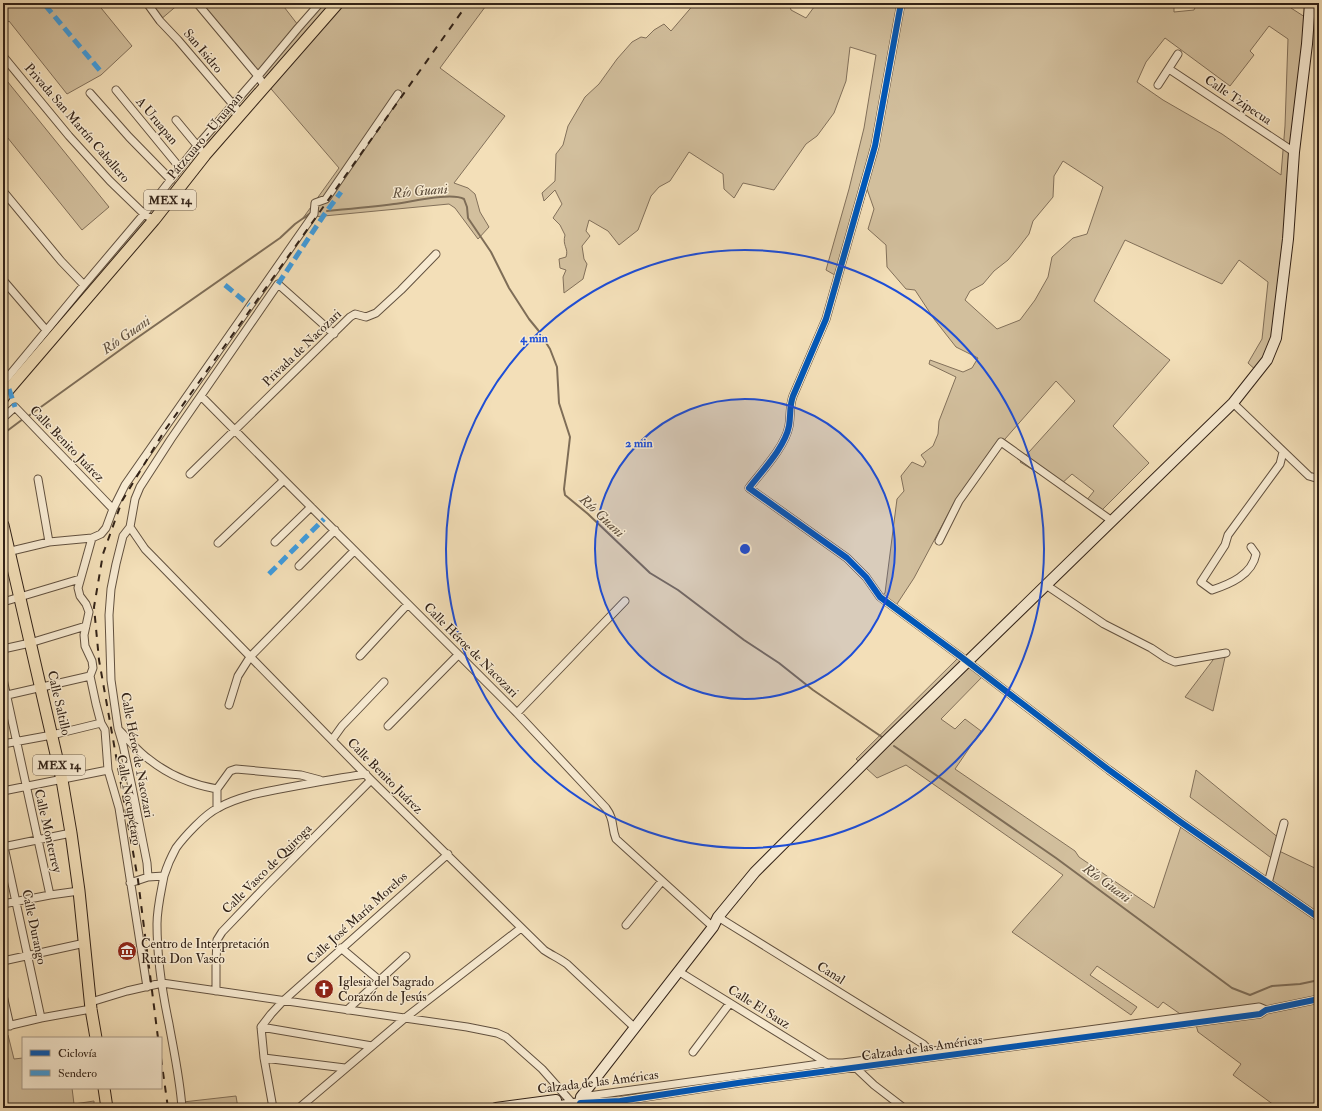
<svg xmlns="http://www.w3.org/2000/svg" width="1322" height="1111" font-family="'IM FELL Double Pica',serif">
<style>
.green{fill:#d2bf9d;stroke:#82705a;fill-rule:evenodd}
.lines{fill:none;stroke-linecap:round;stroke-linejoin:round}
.stream{stroke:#7e6d57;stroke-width:2}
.street-casing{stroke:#62513f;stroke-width:9}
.secondary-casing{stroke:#322217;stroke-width:12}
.primary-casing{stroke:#322217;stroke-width:13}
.street{stroke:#f7ead1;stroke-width:7}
.secondary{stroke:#f7ead1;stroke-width:10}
.primary{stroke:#f3dfb8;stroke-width:11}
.rail{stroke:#322217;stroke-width:2;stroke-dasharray:7 7;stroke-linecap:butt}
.quiet{stroke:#3e9cdf;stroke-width:5;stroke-dasharray:10 5;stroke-linecap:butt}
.cycleway-casing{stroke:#f7ead1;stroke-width:8}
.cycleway{stroke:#0057b8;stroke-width:6}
.ring{fill:none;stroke:#1d4ed8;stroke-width:2}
.labels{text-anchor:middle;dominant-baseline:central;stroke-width:3;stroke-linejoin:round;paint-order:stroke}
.shield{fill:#f7ead1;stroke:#6d5e4f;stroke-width:1}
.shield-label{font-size:12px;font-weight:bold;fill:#322217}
.street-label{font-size:13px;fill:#322217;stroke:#f7ead1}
.poi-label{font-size:13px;fill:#322217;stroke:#f7ead1;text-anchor:start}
.water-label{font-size:14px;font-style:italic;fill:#5e4e3c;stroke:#f7ead1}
.centre{fill:#1d4ed8;stroke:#f7ead1;stroke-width:2}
.ring-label{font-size:12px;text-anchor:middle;font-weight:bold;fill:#1d4ed8;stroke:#f7ead1;stroke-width:3;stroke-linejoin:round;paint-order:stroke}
</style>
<rect width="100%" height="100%" fill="#f3dfb8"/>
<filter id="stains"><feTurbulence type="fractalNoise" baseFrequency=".005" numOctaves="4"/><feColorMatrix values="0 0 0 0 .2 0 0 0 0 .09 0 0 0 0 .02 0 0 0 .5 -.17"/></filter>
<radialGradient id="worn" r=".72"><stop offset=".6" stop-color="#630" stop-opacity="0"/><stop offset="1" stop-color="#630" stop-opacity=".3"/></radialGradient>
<path class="green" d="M3 3H97L132 46 101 75 67 94 9 21 3 26Z
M146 3H180L160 20Z
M201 3H281L298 25 316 3H488L440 68 505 116 454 183 468 188 475 194 480 212 489 227 478 239 455 208 449 204 303 218 339 168 272 90Z
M695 3H789L791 10 806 18 817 3H1174V12L1194 10 1197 3H1292L1291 8 1308 19 1276 338 1258 372 1248 363 1262 339 1268 282 1239 260 1222 284 1125 240 1094 301 1170 360 1113 426 1149 463 1099 513 1086 501 1094 491 1072 474 1059 486 1020 462 1075 401 1056 381 998 447 954 503 914 578 895 607 880 597 885 593 897 499 904 491 901 476 912 462 923 467 926 462 921 455 933 446 938 434 939 421 956 377 929 364 930 360 963 372 972 368 978 358 956 347 934 319 915 290 906 289 887 267 886 245 868 229 874 209 867 189 840 278 826 270 849 189 864 128 876 55 850 47 846 81 834 113 817 136 806 144 774 190 743 183 734 198 724 189 723 174 689 152 670 181 659 187 651 196 638 230 619 245 608 231 589 220 586 231 590 236 582 246 584 259 587 264 583 279 564 293 563 277 566 270 560 268 559 259 566 257C569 248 562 246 565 235L560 225 553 218 562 204 555 190 544 201 542 193 555 181 556 154 563 145 568 126 585 97 599 84 617 59 632 42 641 37 646 38 654 30 664 24 671 31ZM1269 26 1288 39 1285 126 1281 175 1222 134 1163 100 1137 82 1146 62 1165 38 1230 86 1254 55 1250 51ZM1063 161 1103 187 1087 234 1073 238 1052 257 1048 277 1035 300 1020 320 997 329 965 300 970 291 983 284 994 271 1008 260 1019 247 1029 234 1033 221 1053 197 1054 176Z
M3 76 109 207 82 230 3 132Z
M1226 653 1213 711 1185 697 1216 656Z
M960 656 984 675 941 719 955 729 965 719 981 731 955 769 1075 851 1079 857 1154 908 1182 823 1268 883 1274 860 1190 797 1196 770 1280 839 1277 850 1319 870V1108H1278L1233 1075 1241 1064 1198 1032 1196 1025 1163 1002 1158 1008 1097 966 1090 975 1137 1007 1131 1015 1012 932 1063 875 906 765 877 778 856 759Z
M8 1035 14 1059 23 1058V1088H72L74 1104 94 1101V1108H3V1036Z
M236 1096 238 1108H184L183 1102Z"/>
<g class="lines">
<path class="stream" d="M327 211C349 209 372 207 394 204 411 202 451 192 464 199L467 207 468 218 491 252 509 288 529 319 538 330 550 349 557 367 559 403 570 437 564 489 565 495 588 514 650 573 678 590 744 640 779 663 813 690 882 737
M27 417 134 340 280 238 295 224 312 212
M3 434 23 419
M894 746 1056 858 1232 988 1250 995 1272 986 1300 984 1319 980"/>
<defs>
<path id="street" d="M147 3 160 21 178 40 236 108
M197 3 258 76 265 87
M901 3 875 146 826 319 793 396C789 407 791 415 789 426 785 447 762 471 749 488L847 558 866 577 880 597 960 656 1109 770 1182 823 1319 918
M3 56 69 136 110 181 144 214 154 220
M1169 69 1294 152
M1158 85 1178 54
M116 90 180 168
M90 93 129 137 171 180
M176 120 200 149
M3 191 61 261 84 285
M3 280 46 330
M3 383 84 285 144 214 197 146 258 76 298 28 320 3
M201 396 284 480 517 713 606 808C615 820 611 827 616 839L713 927
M1233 403 1309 476 1319 479
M3 418 15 407 113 509
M190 474 350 317 355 314 366 317 376 313 401 290 436 254
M38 479 49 542
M130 527 145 549 371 780 544 950C551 955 559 958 567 964L635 1028
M92 538 78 588 80 596 86 604 89 612 84 635 85 646 92 661 93 668 90 676 96 704 101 723 105 730 108 770 119 808 147 987
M939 541 959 501 1001 442 1112 521
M275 542 311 507
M218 543 284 480
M1251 547 1256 554C1252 575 1230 584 1212 590L1201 582 1225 545 1228 535 1280 464 1283 452
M3 553 49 542 92 538 101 534 106 528 113 509 125 485 314 214 315 203 326 199 398 94
M299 566 335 530
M1046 585 1104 624 1151 648 1166 658 1175 662 1226 653
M3 602 80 579
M3 649 30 643 86 626
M360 656 408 604
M3 679 50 895
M3 696 90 676
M229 705 238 676 250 657 354 551
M517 713 625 601
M388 726 458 655
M119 730C129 740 138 752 150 760 169 775 194 785 217 789
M332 740 342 726 384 682
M3 744 52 735 101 723
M217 789 230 771 236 769 301 775 320 780
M3 791 108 770
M217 808V789
M3 842 41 1018
M3 847 71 833
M164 876C161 892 157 908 157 924 157 957 162 991 169 1024 174 1052 180 1079 182 1108
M148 877 147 863 132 787 123 745 118 728 111 680 109 615 111 589 116 564 123 536 130 527 135 499 140 487 171 439 278 284 334 334
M130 883 148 877 164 876C167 866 171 857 176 848 184 837 205 814 218 808 237 797 263 792 285 788 312 783 339 778 366 774
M1268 883 1284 823
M3 904 50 895 79 891
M718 917 923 1044 930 1051
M626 925 662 881
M341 948 379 980
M3 961 85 943
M678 971 827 1063V1065
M216 991V962L217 940 222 932 264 888 371 780
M3 995 10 1026
M91 1002 127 991 162 983 467 1027 497 1033 506 1037 542 1069 573 1104
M347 1010 406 956
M3 1027 41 1018 91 1009
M261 1027 372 1046
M693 1052 730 1003
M264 1058 345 1068
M856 1068 874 1085 904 1108
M581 1097 827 1063H843L1259 1007 1266 1010
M580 1106V1103L620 1101 738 1083 1260 1014 1266 1010 1319 999
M273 1108 264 1058 261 1027 271 1014 283 1001 448 854
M299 1108 405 1018 521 928"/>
<path id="secondary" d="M496 1108 556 1100
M546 1108 580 1103 581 1097 713 927 718 917 755 872 889 738 1233 403 1267 360 1276 338 1288 239 1294 152 1307 44 1310 3"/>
<path id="primary" d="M3 398 9 389 154 220 205 155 338 3
M3 525 62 780 71 833 79 891 91 1009 96 1038
M104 1088 107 1108"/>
</defs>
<use href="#street" class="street-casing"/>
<use href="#secondary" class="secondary-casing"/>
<use href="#primary" class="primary-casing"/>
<use href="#street" class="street"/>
<use href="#secondary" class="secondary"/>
<use href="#primary" class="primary"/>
<path class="rail" d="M158 1038 138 880 99 660 94 607 103 554 122 501 165 430 468 3
M161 1058 168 1108"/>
<path class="quiet" d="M45 5 102 73
M278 284 324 215 341 192
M225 285 249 305
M9 389 15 407
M269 574 324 519"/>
<defs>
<path id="cycleway" d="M901 3 875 146 826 319 793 396C789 407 791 415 789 426 785 447 762 471 749 488L847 558 866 577 880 597 960 656 1109 770 1182 823 1319 918
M579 1108 580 1103 620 1101 738 1083 1260 1014 1266 1010 1319 999"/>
</defs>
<use href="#cycleway" class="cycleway-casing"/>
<use href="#cycleway" class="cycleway"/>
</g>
<circle cx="745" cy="549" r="150" fill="#1d4ed8" fill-opacity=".12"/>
<g class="ring">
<circle cx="745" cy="549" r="150"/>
<circle cx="745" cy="549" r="299"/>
</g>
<defs>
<symbol id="museum-disc" viewBox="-11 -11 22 22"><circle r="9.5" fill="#8f2418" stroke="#f7ead1"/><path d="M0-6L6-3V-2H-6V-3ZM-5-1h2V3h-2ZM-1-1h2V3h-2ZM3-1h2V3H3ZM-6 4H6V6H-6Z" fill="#fff"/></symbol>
<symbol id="church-disc" viewBox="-11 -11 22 22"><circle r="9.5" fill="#8f2418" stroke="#f7ead1"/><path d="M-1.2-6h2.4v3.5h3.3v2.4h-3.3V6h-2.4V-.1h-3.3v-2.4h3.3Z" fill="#fff"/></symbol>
</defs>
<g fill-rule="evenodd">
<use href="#museum-disc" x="116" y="940" width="22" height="22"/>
<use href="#church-disc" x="313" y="978" width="22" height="22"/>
</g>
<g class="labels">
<g class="shield">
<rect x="144" y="190" width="52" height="20" rx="3"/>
<rect x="33" y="755" width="52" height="20" rx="3"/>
</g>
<g class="shield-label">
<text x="170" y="200">MEX 14</text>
<text x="59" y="765">MEX 14</text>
</g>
<g class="street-label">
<text transform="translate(203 51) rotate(50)">San Isidro</text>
<text transform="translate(1238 100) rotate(34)">Calle Tzipecua</text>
<text transform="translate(157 121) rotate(50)">A Uruapan</text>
<text transform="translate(77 123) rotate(49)">Privada San Martín Caballero</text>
<text transform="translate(205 136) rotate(-50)">Pátzcuaro - Uruapan</text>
<text transform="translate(302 348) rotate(-44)">Privada de Nacozari</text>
<text transform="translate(67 444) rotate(46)">Calle Benito Juárez</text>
<text transform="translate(471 650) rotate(45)">Calle Héroe de Nacozari</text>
<text transform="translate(59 703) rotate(77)">Calle Saltillo</text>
<text transform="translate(137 755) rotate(79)">Calle Héroe de Nacozari</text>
<text transform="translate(385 776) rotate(45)">Calle Benito Juárez</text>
<text transform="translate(129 800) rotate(80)">Calle Nocupétaro</text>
<text transform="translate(48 831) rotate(77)">Calle Monterrey</text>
<text transform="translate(267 869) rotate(-45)">Calle Vasco de Quiroga</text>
<text transform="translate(357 918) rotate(-42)">Calle José María Morelos</text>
<text transform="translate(34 927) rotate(78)">Calle Durango</text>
<text transform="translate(831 973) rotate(32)">Canal</text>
<text transform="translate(759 1007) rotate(32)">Calle El Sauz</text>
<text transform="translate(922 1048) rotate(-8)">Calzada de las Américas</text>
<text transform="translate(598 1082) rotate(-7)">Calzada de las Américas</text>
</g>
<g class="poi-label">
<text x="141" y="944">Centro de Interpretación<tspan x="141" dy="15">Ruta Don Vasco</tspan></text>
<text x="338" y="982">Iglesia del Sagrado<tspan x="338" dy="15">Corazón de Jesús</tspan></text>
</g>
<g class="water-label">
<text transform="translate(420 191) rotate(-5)">Río Guani</text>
<text transform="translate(126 335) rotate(-35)">Río Guani</text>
<text transform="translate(602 516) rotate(43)">Río Guani</text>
<text transform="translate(1107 883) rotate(36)">Río Guani</text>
</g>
</g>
<circle cx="745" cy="549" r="6" class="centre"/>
<g class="ring-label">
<text x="534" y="342">4 min</text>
<text x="639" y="447">2 min</text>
</g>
<rect width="1322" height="1111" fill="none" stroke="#f3dfb8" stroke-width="16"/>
<rect x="4" y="4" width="1314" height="1103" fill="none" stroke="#322217" stroke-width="2"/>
<rect x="8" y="8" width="1306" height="1095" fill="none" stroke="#322217"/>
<rect x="22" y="1037" width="140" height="52" fill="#f7ead1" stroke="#a89a87"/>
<rect x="30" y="1050" width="20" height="6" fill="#0057b8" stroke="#a89a87"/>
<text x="58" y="1057" font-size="12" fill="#322217">Ciclovía</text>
<rect x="30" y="1070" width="20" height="6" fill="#3e9cdf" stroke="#a89a87"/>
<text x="58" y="1077" font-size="12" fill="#322217">Sendero</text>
<rect width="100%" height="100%" filter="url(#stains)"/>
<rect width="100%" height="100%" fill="url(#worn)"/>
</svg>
